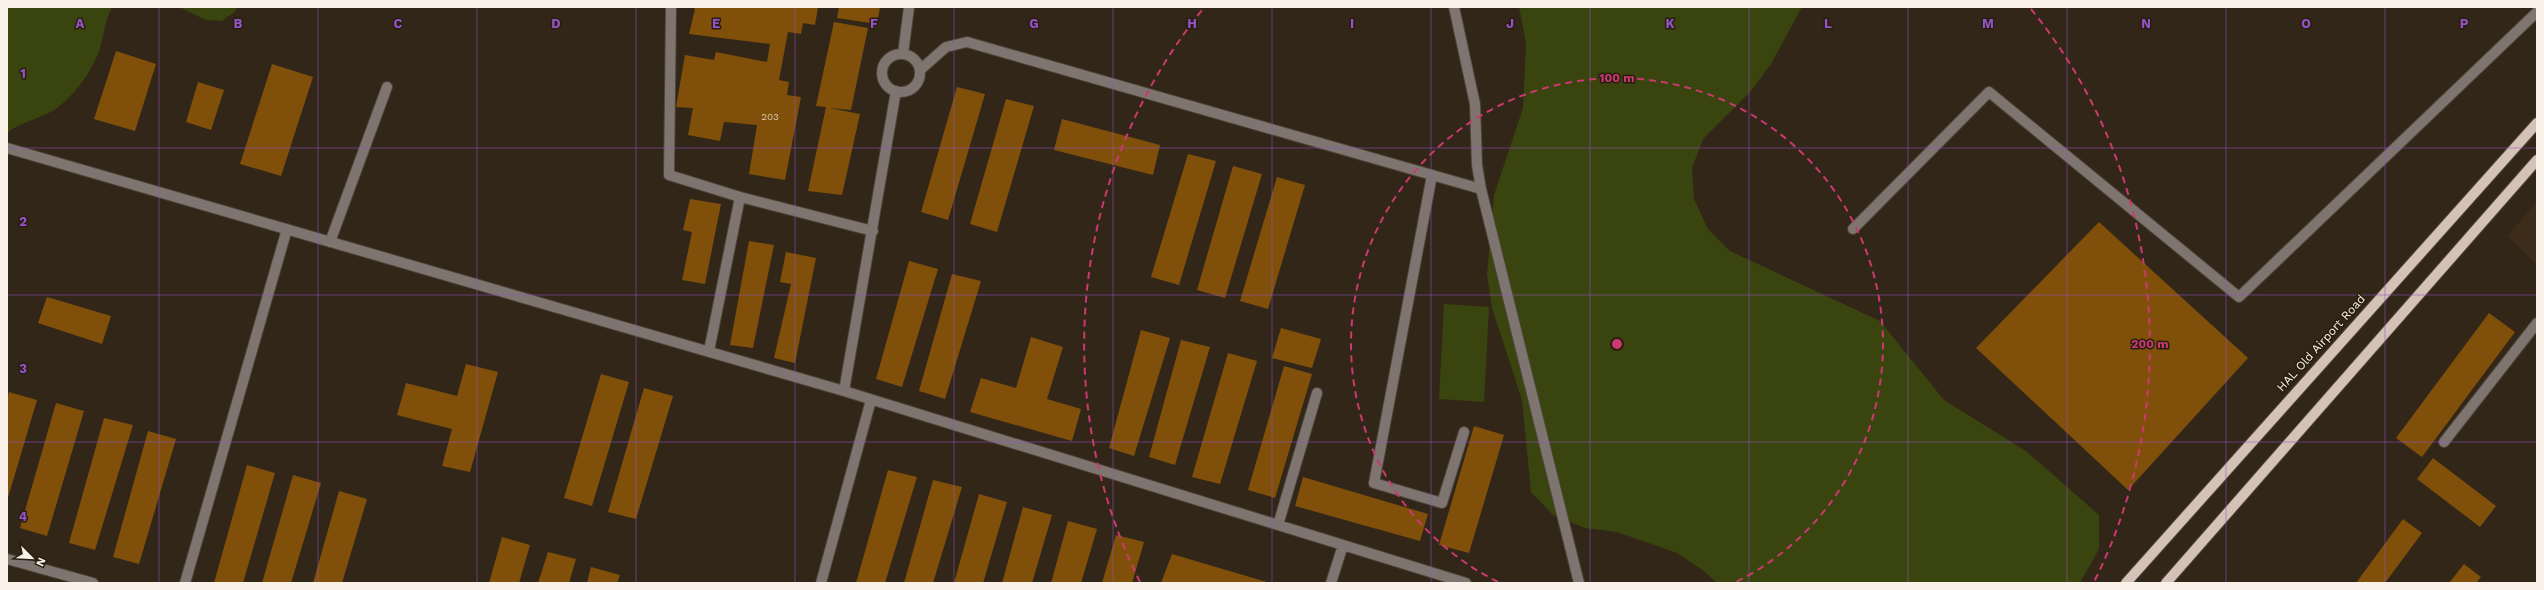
<svg xmlns="http://www.w3.org/2000/svg" width="2544" height="590" font-family="'Work Sans',sans-serif">
<style>
.built{fill:#3d2c19}
.green{fill:#3a440e}
.building{fill:#80500a}
.lines{fill:none;stroke-linecap:round;stroke-linejoin:round}
.minor-casing{stroke:#4e4336;stroke-width:12}
.major-casing{stroke:#4e4336;stroke-width:12}
.minor{stroke:#7e7570;stroke-width:10}
.major{stroke:#d4c2b8;stroke-width:10}
.grid{fill:none;stroke:#9454c7;stroke-width:1;stroke-opacity:0.55}
.ring{fill:none;stroke:#ca3970;stroke-width:2;stroke-dasharray:7 5}
.labels{text-anchor:middle;dominant-baseline:central;stroke-width:3;stroke-linejoin:round;paint-order:stroke}
.number-label{font-size:10px;fill:#dccab1}
.street-label{font-size:12px;fill:#faf2e9;stroke:#281d10}
.grid-label{font-size:13px;text-anchor:middle;font-weight:bold;fill:#9454c7;stroke:#281d10;stroke-width:3;stroke-linejoin:round;paint-order:stroke}
.centre{fill:#ca3970;stroke:#281d10;stroke-width:2}
.ring-label{font-size:12px;text-anchor:middle;font-weight:bold;fill:#ca3970;stroke:#281d10;stroke-width:3;stroke-linejoin:round;paint-order:stroke}
</style>
<rect width="100%" height="100%" fill="#322619"/>
<path class="built" d="M2537 202V264L2507 236Z"/>
<path class="green" d="M7 7H112C105 21 104 36 99 51 92 71 74 96 57 108 42 119 21 121 7 133Z
M179 7H237L236 11 222 21 206 20Z
M1519 7H1802L1771 64 1751 91 1703 139 1692 168 1694 199 1708 229 1730 251 1880 321 1944 400 2026 451 2099 515V549L2080 583H1717L1704 571 1677 553 1617 532 1585 528 1553 515 1531 492 1522 400 1492 308 1487 274 1494 195 1523 108 1526 43Z
M1444 304 1489 307 1484 402 1439 399Z"/>
<path class="building" d="M691 7H818L815 25 803 23 801 34 788 32 779 80 789 82 787 95 801 97 785 180 749 174 757 125 724 122 720 141 688 135 693 108 676 107 685 55 714 60 716 52 767 62 770 44 689 34 695 9Z
M839 7H880L877 24 837 18Z
M834 22 868 28 851 110 829 108 860 114 842 195 808 191 826 107 816 106Z
M116 51 156 64 135 131 94 119Z
M272 64 313 77 281 176 240 164Z
M198 82 224 90 211 130 186 122Z
M957 87 985 94 948 220 921 212Z
M1006 99 1034 106 997 232 970 224Z
M1062 119 1160 145 1153 175 1054 150Z
M1188 154 1216 161 1179 285 1151 277Z
M1233 166 1262 174 1225 298 1197 290Z
M1277 177 1305 185 1268 309 1240 301Z
M690 199 721 204 705 284 682 280 692 232 683 230Z
M2099 222 2248 358 2128 490 1976 348Z
M749 241 774 245 753 348 730 345Z
M786 252 816 258 795 363 774 358 791 284 780 282Z
M909 261 938 269 902 387 876 379Z
M952 274 981 281 945 399 919 391Z
M47 297 111 316 102 344 38 323Z
M2489 313 2515 332 2422 457 2396 438Z
M1281 328 1321 339 1312 368 1272 358Z
M1141 330 1170 338 1134 456 1109 448Z
M1031 337 1063 347 1047 399 1081 409 1072 441 970 412 981 378 1016 388Z
M1181 340 1210 347 1175 465 1149 457Z
M1228 353 1257 361 1220 484 1192 477Z
M466 364 498 372 470 472 442 466 452 429 397 415 406 383 457 396Z
M1284 366 1312 374 1275 498 1248 490Z
M601 374 629 382 592 506 564 498Z
M644 388 673 396 636 519 608 512Z
M9 392 37 400 7 501V399Z
M56 403 84 411 47 536 20 528Z
M104 418 133 425 95 550 69 543Z
M1474 426 1504 435 1469 553 1439 545Z
M148 431 176 439 139 564 113 557Z
M2433 458 2496 506 2480 527 2417 479Z
M247 465 275 473 243 583H214Z
M888 470 917 477 885 583H856Z
M293 475 321 483 291 583H262Z
M1303 477 1428 514 1420 541 1295 506Z
M933 480 962 487 933 583H904Z
M339 491 367 499 342 583H313Z
M979 494 1007 502 983 583H954Z
M1023 507 1052 515 1032 583H1002Z
M2403 519 2422 533 2385 583H2356Z
M1068 521 1097 529 1081 583H1051Z
M1116 535 1144 542 1132 583H1102Z
M502 537 530 545 519 583H489Z
M548 552 576 559 569 583H538Z
M1172 554 1270 583H1161Z
M2464 564 2481 577 2476 583H2449Z
M591 567 620 575 617 583H587Z"/>
<g class="lines">
<defs>
<path id="minor" d="M671 7 669 175 740 197 873 231
M903 54 909 7
M882 73a19 19 0 1 1 38 0a19 19 0 1 1-38 0Z
M920 70 946 47 967 42 1481 189 1477 165 1475 104 1454 7
M7 148 844 391 1466 583
M1432 175 1374 483 1442 503 1464 432
M1481 189 1579 583
M1853 229 1989 92 2239 297 2537 12
M330 242 387 87
M709 351 740 197
M844 391 896 91
M2444 442 2537 323
M1278 525 1317 393
M7 559 93 583
M185 583 287 229
M821 583 871 400
M1331 583 1343 545"/>
<path id="major" d="M2126 583 2537 123
M2166 583 2537 160"/>
</defs>
<use href="#minor" class="minor-casing"/>
<use href="#major" class="major-casing"/>
<use href="#minor" class="minor"/>
<use href="#major" class="major"/>
</g>
<path class="grid" d="M159 7V583M318 7V583M477 7V583M636 7V583M795 7V583M954 7V583M1113 7V583M1272 7V583M1431 7V583M1590 7V583M1749 7V583M1908 7V583M2067 7V583M2226 7V583M2385 7V583M7 148H2537M7 295H2537M7 442H2537"/>
<g class="ring">
<path d="M1498 582A266 266 0 1 1 1736 582"/>
<path d="M1140 582A533 533 0 0 1 1203 9M2031 9A533 533 0 0 1 2094 582"/>
</g>
<g class="labels">
<g class="number-label">
<text x="770" y="116">203</text>
</g>
<g class="street-label">
<text transform="translate(2321 343) rotate(-48)">HAL Old Airport Road</text>
</g>
</g>
<g class="grid-label">
<text x="80" y="28">A</text>
<text x="238" y="28">B</text>
<text x="398" y="28">C</text>
<text x="556" y="28">D</text>
<text x="716" y="28">E</text>
<text x="874" y="28">F</text>
<text x="1034" y="28">G</text>
<text x="1192" y="28">H</text>
<text x="1352" y="28">I</text>
<text x="1510" y="28">J</text>
<text x="1670" y="28">K</text>
<text x="1828" y="28">L</text>
<text x="1988" y="28">M</text>
<text x="2146" y="28">N</text>
<text x="2306" y="28">O</text>
<text x="2464" y="28">P</text>
<text x="23" y="78">1</text>
<text x="23" y="226">2</text>
<text x="23" y="373">3</text>
<text x="23" y="521">4</text>
</g>
<circle cx="1617" cy="344" r="6" class="centre"/>
<g class="ring-label">
<text x="1617" y="82">100 m</text>
<text x="2150" y="348">200 m</text>
</g>
<rect width="2544" height="590" fill="none" stroke="#faf2e9" stroke-width="16"/>
<g transform="translate(32 558) rotate(114)" stroke="#281d10" stroke-width="3" paint-order="stroke">
<path d="M0-3L7 15L0 10L-7 15Z" fill="#faf2e9"/>
<text y="-6" font-size="11" font-weight="bold" text-anchor="middle" fill="#faf2e9">N</text>
</g>
</svg>
